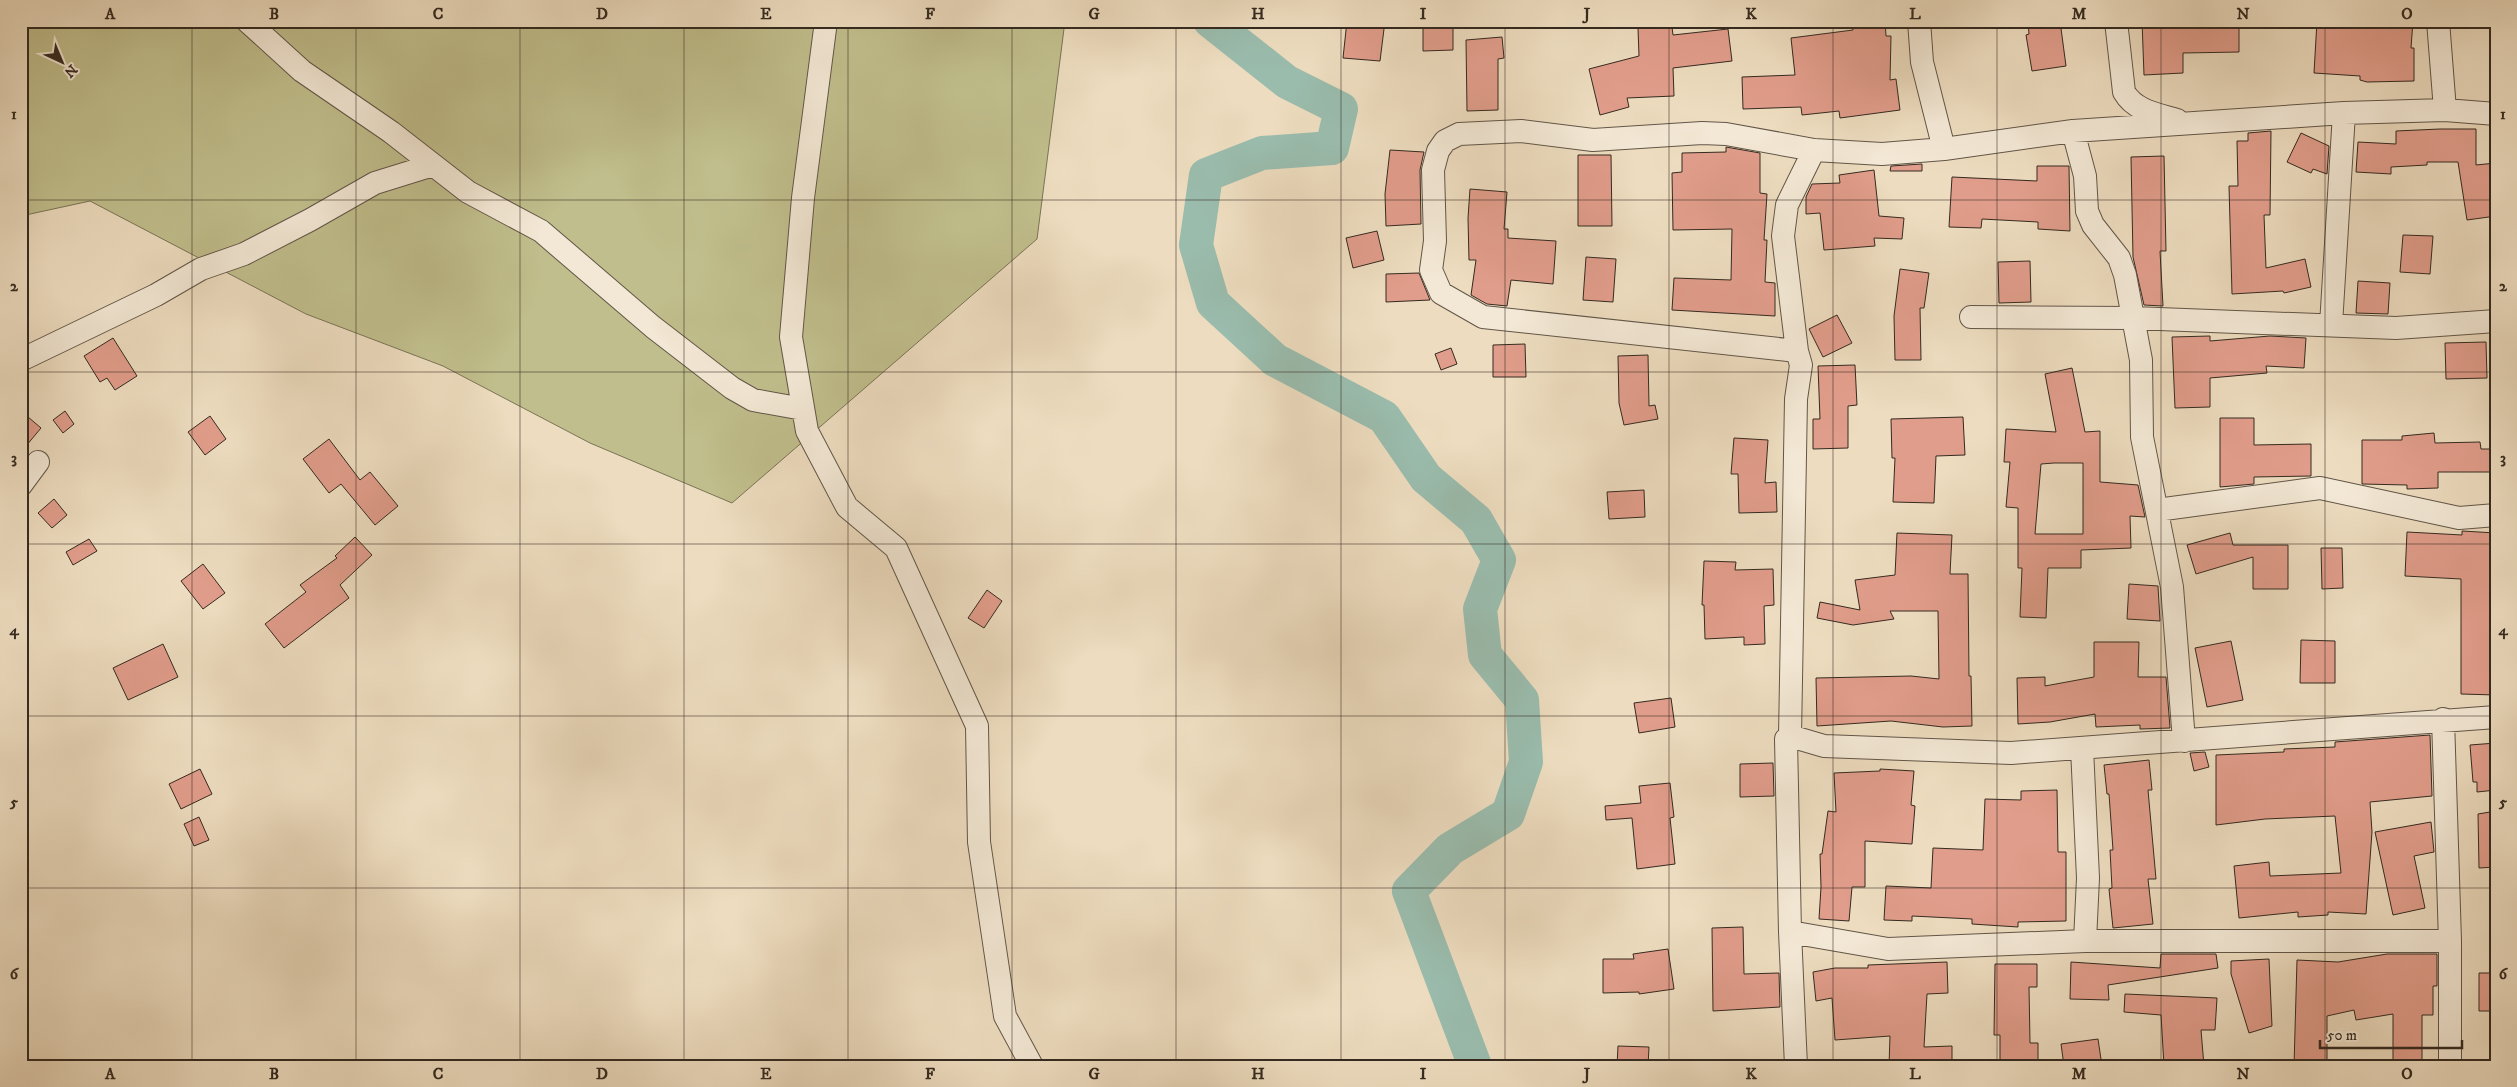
<svg xmlns="http://www.w3.org/2000/svg" width="2517" height="1087" font-family="'IM FELL DW Pica',serif">
<style>
.green{fill:#c0be8c;stroke:#7a7456}
.lines{fill:none;stroke-linecap:round;stroke-linejoin:round}
.river{stroke:#9abcad;stroke-width:34}
.building{fill:#e19d8b;stroke:#342a20;fill-rule:evenodd}
.minor-casing{stroke:#625648;stroke-width:24}
.minor{stroke:#f3e8d5;stroke-width:22}
.grid{fill:none;stroke:#342a20;stroke-width:1;stroke-opacity:0.55}
.neatline{fill:none;stroke:#342a20;stroke-width:2}
.grid-label{font-size:16px;text-anchor:middle;font-weight:bold;fill:#342a20}
</style>
<rect width="100%" height="100%" fill="#eddcbf"/>
<filter id="stains"><feTurbulence type="fractalNoise" baseFrequency=".004" numOctaves="4"/><feColorMatrix values="0 0 0 0 .2 0 0 0 0 .09 0 0 0 0 .02 0 0 0 .5 -.17"/></filter>
<radialGradient id="worn" r=".72"><stop offset=".6" stop-color="#630" stop-opacity="0"/><stop offset="1" stop-color="#630" stop-opacity=".3"/></radialGradient>
<path class="green" d="M21 21H1065L1037 239 732 503 590 443 443 366 306 314 90 201 21 216Z"/>
<g class="lines">
<path class="river" d="M1210 21 1287 82 1341 109 1332 148 1262 153 1206 175 1196 245 1213 303 1275 360 1384 417 1426 478 1476 520 1499 560 1480 609 1485 655 1522 700 1526 762 1508 814 1450 849 1409 891 1475 1066"/>
</g>
<path class="building" d="M1347 21H1385L1380 61 1343 58Z
M1852 21H1885L1886 36H1891L1890 80 1896 79 1900 110 1840 118 1839 111 1802 115 1801 107 1743 109 1742 77 1795 75 1791 38 1853 30Z
M2028 21H2060L2066 66 2032 71 2026 35 2029 34Z
M2142 21H2239V52L2183 53V73L2144 75Z
M2317 21H2413L2411 48H2414V81L2367 82 2360 80V76L2314 73Z
M1453 26V50L1423 51V27Z
M1672 27 1673 35 1728 29 1732 61 1673 68 1674 96 1627 98 1629 107 1600 115 1589 69 1639 56 1638 28Z
M1502 37 1504 58 1498 59V110L1467 111 1466 40Z
M2440 129H2476V165L2496 163V216L2467 220 2458 162H2427V165L2391 167V174L2356 172 2358 142 2396 144V131Z
M2271 131 2270 215H2264L2266 268 2305 259 2311 287 2284 293 2283 291 2232 294 2229 186H2238L2237 141H2248V133Z
M2301 133 2329 146 2327 174 2313 169 2311 173 2287 162Z
M1726 147 1760 153V193L1767 194 1764 240H1767L1765 282 1775 283V316L1672 310 1674 278 1731 280 1732 229 1673 230 1672 173 1682 172V153L1726 152Z
M1390 150 1424 152 1420 170 1421 224 1386 226 1385 194Z
M1578 155H1611L1612 226H1578Z
M2164 156 2166 251H2160L2163 306 2144 305 2133 257 2131 157Z
M1922 164V171H1890L1891 166Z
M2037 166H2069L2070 231 2038 229V222L1982 219 1981 228 1949 227 1952 177 2037 181Z
M1874 170 1879 216 1904 218 1902 239 1874 238 1875 246 1824 250 1820 213 1806 214V197L1812 184 1840 183 1839 175Z
M1470 189 1507 192 1504 229H1508V238L1556 241 1553 284 1511 280 1507 306 1487 304 1471 295 1476 260H1469L1468 218Z
M1377 231 1384 260 1353 268 1346 238Z
M2403 235 2433 236 2430 274 2400 272Z
M1586 257 1616 259 1613 302 1583 300Z
M2030 261 2031 302 1999 303 1998 262Z
M1900 269 1929 273 1924 308H1920L1921 360H1895L1894 316Z
M1419 273 1430 300 1386 302V274Z
M2358 281 2390 283 2388 314 2356 313Z
M1837 315 1852 343 1823 357 1809 329Z
M2210 336V341L2270 336 2306 338 2304 368 2266 366 2267 373 2210 378V407L2175 408 2172 337Z
M113 338 137 376 115 390 107 378 100 382 84 356Z
M2486 342 2487 378 2446 379 2445 343Z
M1525 344 1526 377H1493V345Z
M1451 348 1457 364 1441 370 1435 354Z
M1648 355 1649 406 1655 405 1658 419 1624 425 1619 403 1618 356Z
M1855 365 1857 405 1848 406V448L1813 449V419H1820L1818 366Z
M2072 368 2085 432 2100 431V482L2138 485 2145 517 2130 516 2131 548 2081 550V568H2048L2046 618 2020 617 2022 568H2018V508L2006 507 2010 462H2004L2006 429 2056 432 2045 374ZM2054 463H2083V534H2035L2041 464Z
M21 411 41 428 21 452Z
M65 411 74 424 63 433 53 420Z
M210 416 226 439 205 455 188 432Z
M1963 417 1965 455 1936 456 1934 503 1893 502 1895 458H1892L1891 419Z
M2220 418H2254V445L2311 444V476L2254 477V484L2220 487Z
M2434 433 2435 443 2480 442 2481 449H2496V472H2438V488L2407 489V485L2362 484V440H2402V436Z
M1734 438 1768 440 1765 483 1776 482 1777 512 1739 513 1738 474H1731Z
M329 439 360 480 370 472 398 506 375 525 341 484 329 493 303 459Z
M1644 490 1645 517 1609 519 1607 492Z
M54 499 67 515 52 528 38 513Z
M2462 531 2496 533V695L2461 694V579L2405 576 2407 532 2462 535Z
M1897 533 1952 535 1950 574H1968L1969 676H1971L1972 726 1943 727 1891 721 1817 726 1816 678 1911 676 1939 679 1938 611H1890L1894 619 1853 625 1817 618 1820 602 1860 610 1855 580 1895 575Z
M2230 533 2233 545H2288V589H2253V557L2196 574 2187 545Z
M355 537 372 555 340 585 349 598 284 648 265 624 306 592 300 585 337 558 335 556Z
M89 539 97 551 73 565 66 552Z
M2321 548H2342L2343 588 2322 589Z
M1704 561 1736 562 1735 570 1773 569 1774 605 1764 606 1765 644 1744 645V637L1705 639 1704 605H1702Z
M203 564 225 593 203 609 181 581Z
M2129 584 2158 586 2160 621 2127 619Z
M987 590 1002 601 984 628 968 618Z
M2301 640 2335 641V683H2300Z
M2231 641 2243 700 2207 707 2195 648Z
M2094 642H2139L2138 677H2166L2170 728 2140 729V725L2096 727 2095 714 2050 722 2018 724 2017 678 2045 677V686L2094 677Z
M163 644 178 677 128 700 113 668Z
M1671 698 1675 727 1639 733 1634 703Z
M2430 735 2432 796 2370 802 2372 832 2366 914 2328 912V915L2298 917V912L2239 918 2234 866 2269 862 2270 876 2341 873 2335 816 2265 819 2216 825V755L2284 752V749L2335 747V742Z
M2496 743V790L2477 792V782H2473L2470 745Z
M2205 752 2209 767 2194 771 2190 753Z
M2149 760 2152 790H2148L2156 879H2148L2153 924 2113 928 2109 889 2112 888 2110 850H2113L2109 794H2107L2104 765Z
M1773 763 1774 796 1740 797V764Z
M200 769 212 794 181 809 169 784Z
M1880 769 1914 771 1911 805 1915 806 1912 844 1865 841V887H1852L1849 921 1819 919 1821 887 1820 854H1822L1828 811 1836 812 1834 773 1880 771Z
M1670 783 1674 817 1670 818 1675 864 1637 869 1632 818 1606 820 1605 806 1641 803 1639 786Z
M2057 790 2058 852H2066V921L2018 922V927L1972 924V919L1912 916V921L1884 920 1886 886 1931 888 1933 848 1983 850 1985 799 2021 800V791Z
M2496 811V867L2479 868 2478 814Z
M199 817 209 840 194 846 184 824Z
M2431 822 2434 852 2414 856 2425 908 2393 915 2375 832Z
M1743 927 1744 974 1779 973 1780 1007 1713 1011 1712 928Z
M1668 949 1674 989 1639 994V992L1603 993V959H1634L1633 954Z
M2161 954H2216L2218 968 2108 985 2109 1000 2070 999 2071 962 2160 968Z
M2387 954H2437V986H2433V1015H2422V1064L2393 1065V1014L2356 1020 2354 1010 2327 1016V1066H2294L2297 960 2338 962Z
M2269 959 2272 1026 2249 1033 2231 974V961Z
M1947 962 1948 993 1927 994 1924 1047 1952 1046V1066H1889L1890 1036 1835 1040 1832 998 1816 1001 1813 972 1835 968H1868V965Z
M1995 964H2037V987H2029L2030 1043H2038V1066H2000V1035H1994Z
M2479 973H2496V1011H2479Z
M2125 994 2217 998 2215 1030H2201L2204 1066H2164L2161 1015 2124 1012Z
M2098 1039 2102 1066H2064L2061 1044Z
M1618 1046 1649 1047 1648 1066H1617Z"/>
<g class="lines">
<defs>
<path id="minor" d="M247 21 302 71 391 132 468 192 541 231 653 327 732 388 753 400 803 409
M826 21 803 198 791 337 807 431 847 507 896 548 977 726 979 842 1005 1016 1032 1066
M1919 21 1922 62 1944 149
M2116 21 2124 92C2135 111 2157 114 2177 120
M2438 21 2445 110
M2073 131 2085 176 2087 211 2093 225 2119 258 2125 275 2141 360 2142 437 2172 587 2184 741
M1971 317 2133 318 2396 328 2496 321
M2331 325 2344 113
M1797 351 1483 317 1441 293 1431 270 1435 241 1433 170 1438 151 1445 141 1459 134 1521 131 1593 140 1702 133 1726 134 1814 150 1882 154 1944 149 2073 131 2344 113 2445 110 2496 114
M21 360 156 295 201 269 244 254 310 220 375 183 433 165
M21 485 38 462
M2157 510 2320 488 2459 518 2496 515
M2443 719 2450 941V1066
M1790 736 1824 746 2011 753 2496 717
M2082 748 2088 878 2085 941
M1790 932 1888 949 2085 941H2450
M1796 1066 1790 932 1786 739 1790 736 1796 399 1801 365 1797 351 1783 236 1787 205 1814 150"/>
</defs>
<use href="#minor" class="minor-casing"/>
<use href="#minor" class="minor"/>
</g>
<path class="grid" d="M192 21V1066M356 21V1066M520 21V1066M684 21V1066M848 21V1066M1012 21V1066M1176 21V1066M1341 21V1066M1505 21V1066M1669 21V1066M1833 21V1066M1997 21V1066M2161 21V1066M2325 21V1066M21 200H2496M21 372H2496M21 544H2496M21 716H2496M21 888H2496"/>
<rect width="2517" height="1087" fill="none" stroke="#eddcbf" stroke-width="55"/>
<g transform="translate(62 62) rotate(136)" stroke="#f3e8d5" stroke-width="4" paint-order="stroke">
<path d="M0-4L9 19L0 12L-9 19Z" fill="#342a20"/>
<text y="-8" font-size="14" font-weight="bold" text-anchor="middle" fill="#342a20">N</text>
</g>
<path d="M2320 1040v8h142v-8" fill="none" stroke="#342a20" stroke-width="2.5"/>
<text x="2327" y="1040" font-size="15" fill="#342a20" stroke="#f3e8d5" stroke-width="4" paint-order="stroke">50 m</text>
<rect x="28" y="28" width="2462" height="1032" class="neatline"/>
<g class="grid-label">
<text x="110" y="19">A</text>
<text x="274" y="19">B</text>
<text x="438" y="19">C</text>
<text x="602" y="19">D</text>
<text x="766" y="19">E</text>
<text x="930" y="19">F</text>
<text x="1094" y="19">G</text>
<text x="1258" y="19">H</text>
<text x="1423" y="19">I</text>
<text x="1587" y="19">J</text>
<text x="1751" y="19">K</text>
<text x="1915" y="19">L</text>
<text x="2079" y="19">M</text>
<text x="2243" y="19">N</text>
<text x="2407" y="19">O</text>
<text x="14" y="119">1</text>
<text x="2503" y="119">1</text>
<text x="14" y="291">2</text>
<text x="2503" y="291">2</text>
<text x="14" y="463">3</text>
<text x="2503" y="463">3</text>
<text x="14" y="635">4</text>
<text x="2503" y="635">4</text>
<text x="14" y="807">5</text>
<text x="2503" y="807">5</text>
<text x="14" y="979">6</text>
<text x="2503" y="979">6</text>
<text x="110" y="1079">A</text>
<text x="274" y="1079">B</text>
<text x="438" y="1079">C</text>
<text x="602" y="1079">D</text>
<text x="766" y="1079">E</text>
<text x="930" y="1079">F</text>
<text x="1094" y="1079">G</text>
<text x="1258" y="1079">H</text>
<text x="1423" y="1079">I</text>
<text x="1587" y="1079">J</text>
<text x="1751" y="1079">K</text>
<text x="1915" y="1079">L</text>
<text x="2079" y="1079">M</text>
<text x="2243" y="1079">N</text>
<text x="2407" y="1079">O</text>
</g>
<rect width="100%" height="100%" filter="url(#stains)"/>
<rect width="100%" height="100%" fill="url(#worn)"/>
</svg>
